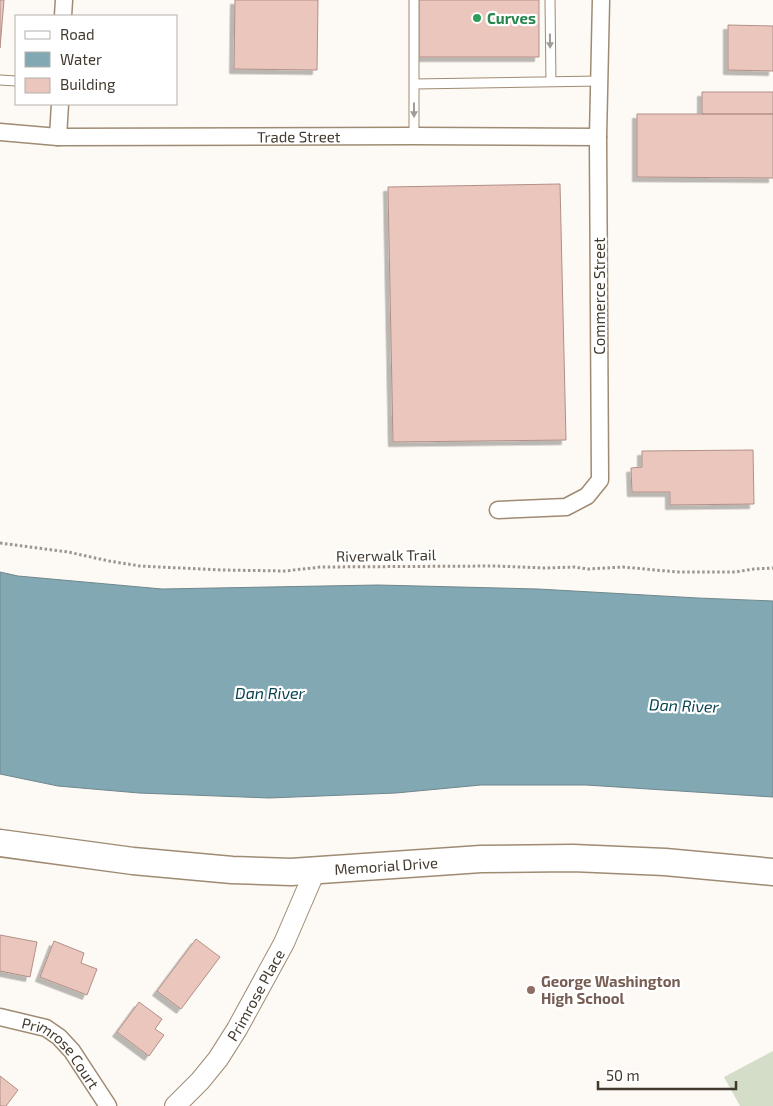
<svg xmlns="http://www.w3.org/2000/svg" width="773" height="1106" font-family="'Exo 2',sans-serif">
<style>
.green{fill:#d4ddc7}
.water{fill:#82a8b4;stroke:#6f878c}
.building{fill:#ebc6bd;stroke:#b19088;filter:url(#shadow)}
.lines{fill:none;stroke-linecap:round;stroke-linejoin:round}
.service-casing{stroke:#9f8b73;stroke-width:11}
.minor-casing{stroke:#9f8b73;stroke-width:19}
.tertiary-casing{stroke:#9f8b73;stroke-width:22}
.primary-casing{stroke:#9f8b73;stroke-width:29}
.path{stroke:#9d968e;stroke-width:3;stroke-dasharray:2.5 2.5;stroke-linecap:butt}
.service{stroke:#fff;stroke-width:9}
.minor{stroke:#fff;stroke-width:16}
.tertiary{stroke:#fff;stroke-width:20}
.primary{stroke:#fff;stroke-width:26}
.oneway{fill:#a19c97}
.leisure-dot{fill:#2e9e5b;stroke:#fff;stroke-width:2}
.education-dot{fill:#8d6e63;stroke:#fff;stroke-width:2}
.labels{text-anchor:middle;dominant-baseline:central;stroke-width:4.5;stroke-linejoin:round;paint-order:stroke}
.leisure-label{font-size:15px;font-weight:bold;fill:#27864d;stroke:#fff;text-anchor:start}
.street-label{font-size:15px;fill:#433a2f;stroke:#fff}
.education-label{font-size:15px;font-weight:bold;fill:#785e54;stroke:#fff;text-anchor:start}
.water-label{font-size:16px;font-style:italic;fill:#094351;stroke:#fff}
</style>
<defs>
<filter id="shadow"><feDropShadow dx="-4.5" dy="4.5" stdDeviation="0" flood-color="#0004"/></filter>
</defs>
<rect width="100%" height="100%" fill="#fdf9f4"/>
<path class="green" d="M773 1051V1106H740L724 1077Z"/>
<path class="water" d="M0 572 18 576 162 589 378 585 538 589 698 598 773 601V797L586 785H481L396 793 269 798 139 793 58 786 0 774Z"/>
<path class="building" d="M0 0H4L0 48Z
M235 0H318L317 70 234 69Z
M419 0H539V57H419Z
M728 25 773 26V71L728 70Z
M702 92H773V114H702Z
M637 114H773V178L637 177Z
M560 184 566 440 393 442 388 187Z
M753 450 754 504 670 505V492H632L631 468 642 467V451Z
M0 935 37 942 30 977 0 971Z
M196 939 220 957 181 1009 157 991Z
M54 941 84 953 81 963 97 969 87 995 40 977Z
M139 1002 162 1019 155 1029 164 1035 149 1056 117 1032Z
M0 1076 18 1090 6 1106H0Z"/>
<g class="lines">
<defs>
<path id="service" d="M414 0V84L599 81
M550 0 551 82
M0 80 16 81
M414 84V136"/>
<g id="minor">
<path d="M63 16 64 0"/>
<path id="s1" d="M0 132 58 137 414 136 598 137"/>
<path d="M58 137 60 104"/>
<path d="M498 510 566 507 587 496 600 480 598 137 601 0"/>
<path id="s2" d="M0 1017 46 1028 59 1037 72 1051 108 1106"/>
</g>
<g id="tertiary">
<path id="s3" d="M175 1106 200 1081 218 1059 237 1029 284 943 315 871"/>
</g>
<g id="primary">
<path id="s4" d="M0 843 133 861 232 870 291 872 481 859 573 858 665 862 773 872"/>
</g>
</defs>
<use href="#service" class="service-casing"/>
<use href="#minor" class="minor-casing"/>
<use href="#tertiary" class="tertiary-casing"/>
<use href="#primary" class="primary-casing"/>
<path class="path" d="M0 543 68 552 109 561 140 566 221 570 285 571 321 567 495 566 545 568 574 567 588 569 623 567 677 572H735L754 569 773 568"/>
<use href="#service" class="service"/>
<use href="#minor" class="minor"/>
<use href="#tertiary" class="tertiary"/>
<use href="#primary" class="primary"/>
</g>
<defs><path id="oneway-solid" d="M-6-.8H1V-3.2L6.5 0L1 3.2V.8H-6Z" transform="scale(1.25)"/></defs>
<g class="oneway">
<use href="#oneway-solid" transform="translate(550 41) rotate(89)"/>
<use href="#oneway-solid" transform="translate(414 110) rotate(90)"/>
</g>
<circle class="leisure-dot" cx="477" cy="18" r="5"/>
<circle class="education-dot" cx="531" cy="990" r="5"/>
<g class="labels">
<g class="leisure-label">
<text x="487" y="18">Curves</text>
</g>
<g class="street-label">
<text stroke="none"><textPath href="#s1" startOffset="299">Trade Street</textPath></text>
<text transform="translate(599 296) rotate(-90)">Commerce Street</text>
<text transform="translate(386 555) rotate(-1)">Riverwalk Trail</text>
<text stroke="none"><textPath href="#s4" startOffset="388">Memorial Drive</textPath></text>
<text stroke="none"><textPath href="#s3" startOffset="138">Primrose Place</textPath></text>
<text stroke="none"><textPath href="#s2" startOffset="74">Primrose Court</textPath></text>
</g>
<g class="education-label">
<text x="541" y="981">George Washington<tspan x="541" dy="17">High School</tspan></text>
</g>
<g class="water-label">
<text x="270" y="692">Dan River</text>
<text transform="translate(684 705) rotate(2)">Dan River</text>
</g>
</g>
<rect x="15" y="15" width="162" height="90" fill="#ffffff" stroke="#b4b0ac"/>
<rect x="25" y="31" width="25" height="8" fill="#ffffff" stroke="#b4b0ac"/>
<text x="60" y="40" font-size="15" fill="#433a2f">Road</text>
<rect x="25" y="52" width="25" height="15" fill="#82a8b4" stroke="#b4b0ac"/>
<text x="60" y="65" font-size="15" fill="#433a2f">Water</text>
<rect x="25" y="78" width="25" height="15" fill="#ebc6bd" stroke="#b4b0ac"/>
<text x="60" y="90" font-size="15" fill="#433a2f">Building</text>
<path d="M598 1081v8h138v-8" fill="none" stroke="#433a2f" stroke-width="2.5"/>
<text x="606" y="1081" font-size="15" fill="#433a2f" stroke="#ffffff" stroke-width="4" paint-order="stroke">50 m</text>
</svg>
